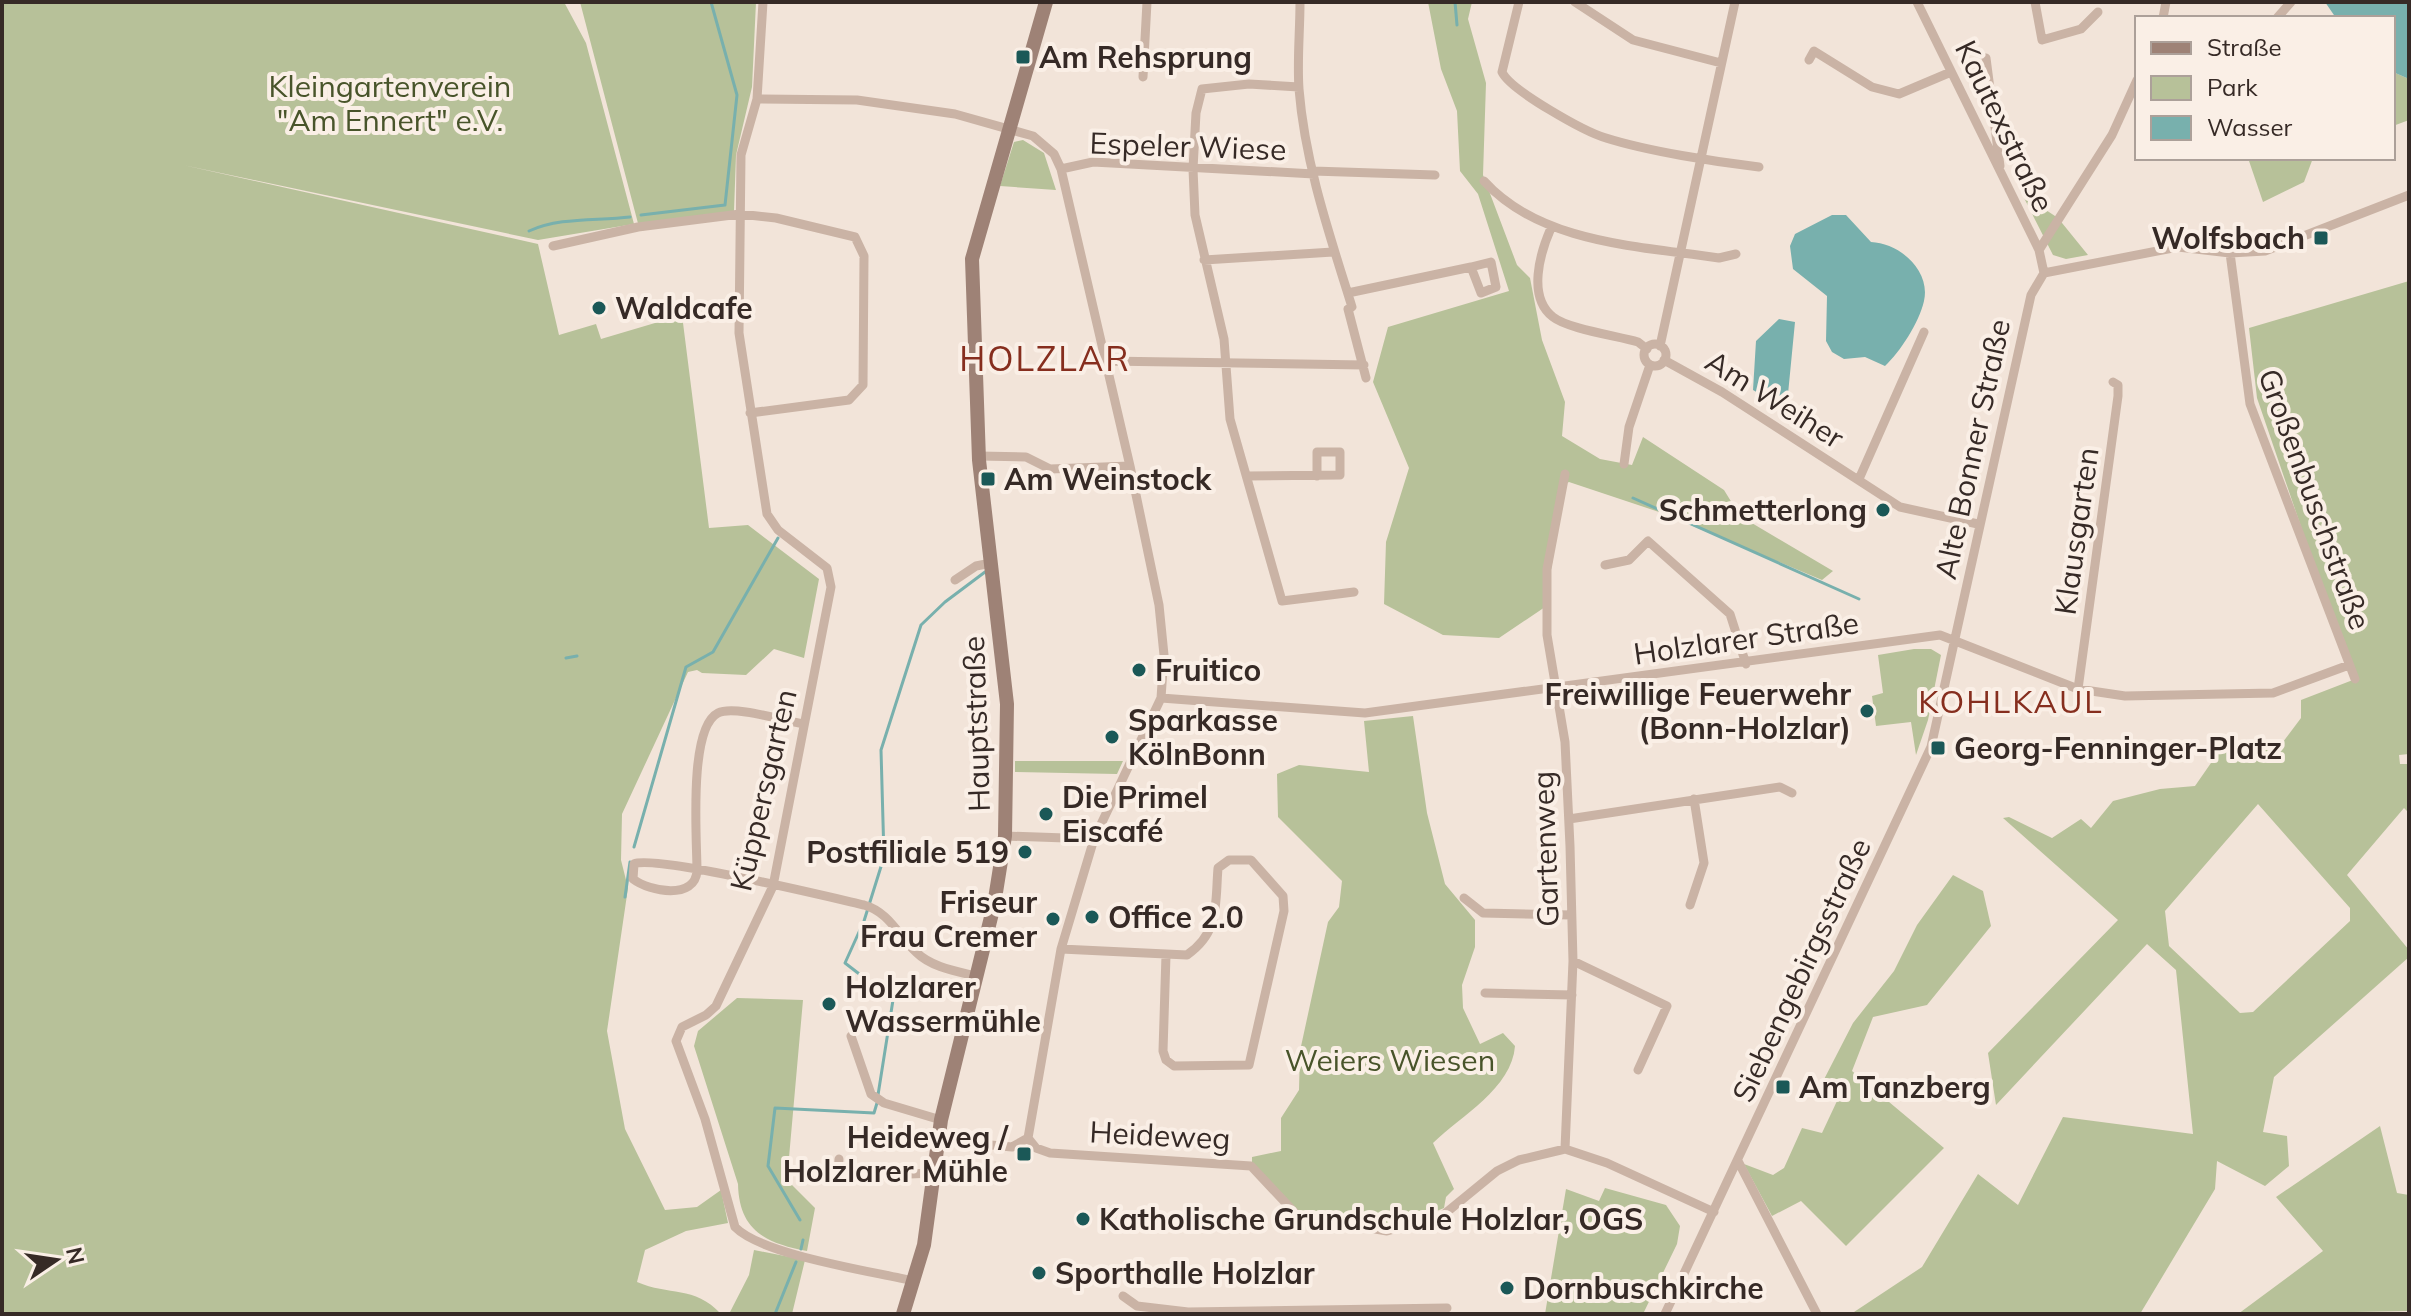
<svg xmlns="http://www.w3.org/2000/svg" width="2411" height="1316" font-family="Mulish,sans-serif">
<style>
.green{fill:#b7c199;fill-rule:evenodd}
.water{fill:#78b0ad}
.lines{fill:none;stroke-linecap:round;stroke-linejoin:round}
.stream{stroke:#78b0ad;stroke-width:3}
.minor{stroke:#cab3a5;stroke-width:9}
.secondary{stroke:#9e8276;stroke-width:14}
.poi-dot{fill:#1b5857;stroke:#faefe6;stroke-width:3}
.labels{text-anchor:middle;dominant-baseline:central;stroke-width:8;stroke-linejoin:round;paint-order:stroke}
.poi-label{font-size:30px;font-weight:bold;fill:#362a26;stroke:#faefe6;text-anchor:start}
.park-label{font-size:30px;fill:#48542a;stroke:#faefe6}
.street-label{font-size:30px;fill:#362a26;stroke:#faefe6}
.neighbourhood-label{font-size:32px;letter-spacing:2px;fill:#862e1e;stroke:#faefe6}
.quarter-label{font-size:34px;letter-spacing:2px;fill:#862e1e;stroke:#faefe6}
</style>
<rect width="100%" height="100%" fill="#f2e4d9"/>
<path class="green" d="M2 2H564L586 43 634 224 538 240 183 165 538 244 559 335 596 324 601 339 682 315 709 528 748 525 819 579 804 658 774 649 746 675 702 673 697 670 688 672 622 814 621 860 628 888 607 1031 625 1129 665 1210 697 1207 721 1190 728 1223 686 1231 645 1250 637 1282C669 1296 694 1285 721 1314H2Z
M580 2H756L752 87 736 155 734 211 640 231Z
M1428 2H1472L1468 19 1486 83 1483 175 1517 265 1530 278 1542 340 1565 402 1562 436 1600 459 1632 465 1643 437 1724 490 1740 516 1833 571 1822 580 1662 513 1569 482 1565 484 1545 607 1499 638 1443 635 1384 604 1386 542 1409 468 1373 382 1388 327 1509 291 1478 194 1460 171 1457 111 1441 69Z
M2393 72 2409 79V120L2393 126Z
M1023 140 1044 153 1056 190 1000 186 1014 142Z
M2248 158H2313L2304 182 2263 202Z
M2022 194 2058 218 2088 255 2066 259 2053 255Z
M2409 281V754L2399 755 2400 764H2409V813L2404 808 2347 875 2409 950V957L2274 1077 2263 1132 2287 1136 2289 1166 2265 1186 2217 1161 2215 1189 2140 1314H1851L1922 1267 1978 1174 2018 1205 2063 1117 2193 1134 2176 970 2147 944 1996 1105 1988 1053 2118 920 2003 818 2009 817 2052 838 2081 819 2091 828 2113 801 2160 789 2195 786 2220 750 2283 742 2301 718V700L2358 678 2325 597 2257 398 2249 328ZM2258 804 2350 908V921L2253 1012 2240 1013 2169 946 2165 911Z
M1914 649H1931L1941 655 1928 720 1916 755 1911 722 1876 726 1872 696 1883 693 1878 655Z
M1413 716 1427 813 1445 884 1475 920V947L1462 985 1463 1008 1480 1044 1503 1033 1515 1046C1512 1088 1461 1116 1433 1143L1454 1189 1446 1197 1444 1208 1394 1229 1303 1216 1252 1162V1157L1281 1151V1118L1299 1090 1300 1051 1328 922 1339 907 1342 881 1278 817 1277 774 1299 765 1369 772 1364 721Z
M1015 761H1123L1117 774 1015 772Z
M1953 875 1983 891 1991 926 1927 1005 1873 1017 1852 1071 1944 1148 1846 1246 1801 1201 1772 1216 1744 1164 1773 1175 1784 1168 1802 1128 1822 1133 1837 1101 1818 1091 1853 1023 1894 971 1917 925Z
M737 998 803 1000 787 1180 815 1208 807 1251C765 1243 739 1230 738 1184L694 1046 698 1031Z
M2380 1126 2397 1193 2409 1195V1311L2238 1314 2323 1251 2276 1197Z
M1605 1188 1666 1205 1680 1226 1677 1244 1643 1314H1545L1566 1189 1599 1201Z
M754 1250 805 1260 792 1314H729L749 1275Z"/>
<path class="water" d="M2325 2H2409V79L2393 72V18H2336Z
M1832 215H1846L1871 242C1899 243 1931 270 1924 301 1919 323 1900 352 1885 366L1865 357 1844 359 1832 352 1826 341 1827 296 1793 269 1790 246 1795 234Z
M1779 319 1795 322 1788 394 1775 403 1753 390 1756 341Z"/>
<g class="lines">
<path class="stream" d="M1455 2 1457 25
M641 215 725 205 737 95 711 2
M529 231C560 217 595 221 630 217
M1633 498 1859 599
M566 658 577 656
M634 847 686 667 713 652 778 538
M625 897 630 862
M878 1095 893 1000 845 963 864 921 884 857 881 750 921 625 945 602 985 572
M800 1220 768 1166 775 1108 874 1113 877 1103
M801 1249 803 1240
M775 1314 796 1262"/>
<path class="minor" d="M763 2 757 99 741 155 739 333 767 514 778 530 827 568 831 587 773 886 716 1006 706 1015 682 1027 676 1041 705 1119 735 1227C762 1255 871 1271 913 1281
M1300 2C1300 31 1297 61 1299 89 1305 164 1330 236 1352 307L1348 309 1366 378
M1519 2 1502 72C1510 90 1585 132 1606 138 1647 151 1716 162 1759 167
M1575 2 1633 40 1721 63
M1917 2 2039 250 2044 273
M2035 2 2042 40 2081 29 2098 12
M2163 18 2166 2
M2277 18 2291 2
M1986 58 2000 166
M1809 60 1814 51 1872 87 1899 94 1951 72
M1143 77 1147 2
M1299 87 1249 84 1202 89 1196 113 1193 169 1195 215 1224 339 1230 419 1282 601 1354 592
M757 99 857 100 955 114 1033 136 1054 154 1061 169 1130 466 1159 605 1164 655 1161 698 1094 839 1061 949 1028 1138
M1061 169 1093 162 1314 174
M1313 171 1435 175
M1484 181C1541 244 1640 246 1719 258L1736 254
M1551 228C1540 253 1527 297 1553 317 1568 329 1618 336 1638 342L1647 349
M553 246 638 227 740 214 776 218 855 237 864 256 863 385 849 400 750 413
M2039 250 2112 135 2137 80
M2230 253 2250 404 2355 679
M1204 260 1333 252
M1491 262 1496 287 1481 293 1471 267Z
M2044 273 2178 247 2230 253 2265 251 2409 195
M1348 293 1471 267
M1644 355a11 11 0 1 1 22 0a11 11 0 1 1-22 0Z
M1660 346 1735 2
M1664 360 1722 392 1900 507 1978 524
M1106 361 1364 365
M979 456 1026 457 1050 469 1130 466
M1624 464 1629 427 1650 365
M1565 474 1547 569V635L1565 742 1570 846 1573 961 1565 1149
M1248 476 1340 475V452H1317V476
M1859 479 1924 332
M1605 565 1629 560 1648 541 1730 614 1746 664
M955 580 976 566 991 563
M2078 689 2118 396V385L2113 382
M1161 698 1365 713 1940 635 2078 689 2125 696 2273 693 2349 665
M804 724C784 721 734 705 718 713 688 728 697 841 697 871 695 900 650 892 633 879L634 864C655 855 829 897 864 905 889 912 898 935 916 952 931 967 955 971 976 976
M1569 819 1780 787 1792 793
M1005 836 1094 839
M1464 898 1483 913 1571 915
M1690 905 1704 863 1694 799
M1061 949 1187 955C1220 932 1215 905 1218 868L1229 860H1251L1283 896 1284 911 1249 1065 1174 1066 1166 1060 1163 1051 1166 955
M1573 961 1667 1006 1638 1070
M1485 993 1572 995
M851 1036 871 1094 884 1103 941 1120
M1028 1138 1036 1148 1050 1153 1251 1166 1298 1216 1387 1231 1442 1216 1497 1171 1519 1160 1565 1149 1607 1163 1714 1212
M938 1140 1012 1147 1028 1138
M839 1159 838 1177 933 1173
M1738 1161 1817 1314
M1123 1296 1137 1306 1188 1312 1447 1308
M1665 1314 1931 747 2031 295 2044 273"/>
<path class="secondary" d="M903 1314 924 1245 941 1120 994 905 1005 836 1007 704 979 460 972 259 1046 2"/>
</g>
<g class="poi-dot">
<rect x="1015" y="49" width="16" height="16" rx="4"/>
<rect x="2313" y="230" width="16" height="16" rx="4"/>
<circle cx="599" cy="308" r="8"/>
<rect x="980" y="471" width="16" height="16" rx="4"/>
<circle cx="1883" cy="510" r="8"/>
<circle cx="1139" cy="670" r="8"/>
<circle cx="1867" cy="711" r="8"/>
<circle cx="1112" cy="737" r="8"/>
<rect x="1930" y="740" width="16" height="16" rx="4"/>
<circle cx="1046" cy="814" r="8"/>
<circle cx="1025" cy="852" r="8"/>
<circle cx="1092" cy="917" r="8"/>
<circle cx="1053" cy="919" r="8"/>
<circle cx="829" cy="1004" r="8"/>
<rect x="1775" y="1079" width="16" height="16" rx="4"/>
<rect x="1016" y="1146" width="16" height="16" rx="4"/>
<circle cx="1083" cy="1219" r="8"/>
<circle cx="1039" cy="1273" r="8"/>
<circle cx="1507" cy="1288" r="8"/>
</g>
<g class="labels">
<g class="poi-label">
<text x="1039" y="57">Am Rehsprung</text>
<text x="2305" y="238" text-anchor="end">Wolfsbach</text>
<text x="615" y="308">Waldcafe</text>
<text x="1004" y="479">Am Weinstock</text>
<text x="1867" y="510" text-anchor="end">Schmetterlong</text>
<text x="1155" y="670">Fruitico</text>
<text x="1851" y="694" text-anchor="end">Freiwillige Feuerwehr<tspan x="1851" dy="34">(Bonn-Holzlar)</tspan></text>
<text x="1128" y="720">Sparkasse<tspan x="1128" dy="34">KölnBonn</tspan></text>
<text x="1954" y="748">Georg-Fenninger-Platz</text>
<text x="1062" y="797">Die Primel<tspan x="1062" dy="34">Eiscafé</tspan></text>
<text x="1009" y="852" text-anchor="end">Postfiliale 519</text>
<text x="1037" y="902" text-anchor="end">Friseur<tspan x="1037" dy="34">Frau Cremer</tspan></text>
<text x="1108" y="917">Office 2.0</text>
<text x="845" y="987">Holzlarer<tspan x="845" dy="34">Wassermühle</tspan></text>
<text x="1799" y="1087">Am Tanzberg</text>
<text x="1008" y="1137" text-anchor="end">Heideweg /<tspan x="1008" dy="34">Holzlarer Mühle</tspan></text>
<text x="1099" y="1219">Katholische Grundschule Holzlar, OGS</text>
<text x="1055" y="1273">Sporthalle Holzlar</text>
<text x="1523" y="1288">Dornbuschkirche</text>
</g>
<g class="park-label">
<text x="390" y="86">Kleingartenverein<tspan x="390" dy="34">"Am Ennert" e.V.</tspan></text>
<text x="1390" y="1060">Weiers Wiesen</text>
</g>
<g class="street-label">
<text transform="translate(2005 126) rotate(64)">Kautexstraße</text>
<text transform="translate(1188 146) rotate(2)">Espeler Wiese</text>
<text transform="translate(1775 399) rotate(32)">Am Weiher</text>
<text transform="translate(1972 449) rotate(-78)">Alte Bonner Straße</text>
<text transform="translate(2315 499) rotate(70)">Großenbuschstraße</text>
<text transform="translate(2076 531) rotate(-82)">Klausgarten</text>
<text transform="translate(1746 638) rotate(-8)">Holzlarer Straße</text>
<text transform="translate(976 724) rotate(-92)">Hauptstraße</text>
<text transform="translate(763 790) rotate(-77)">Küppersgarten</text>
<text transform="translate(1545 849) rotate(-92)">Gartenweg</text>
<text transform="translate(1801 970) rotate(-65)">Siebengebirgsstraße</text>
<text transform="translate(1160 1135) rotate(3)">Heideweg</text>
</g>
<g class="neighbourhood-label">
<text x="2011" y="701">KOHLKAUL</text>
</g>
<g class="quarter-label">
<text x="1045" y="358">HOLZLAR</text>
</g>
</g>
<rect width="2411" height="1316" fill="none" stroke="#362a26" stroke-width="8"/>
<rect x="2135" y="16" width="260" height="144" fill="#faefe6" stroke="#aca099" stroke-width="2"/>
<rect x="2151" y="42" width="40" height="12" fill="#9e8276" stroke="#aca099" stroke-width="2"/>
<text x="2207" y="56" font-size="24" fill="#362a26">Straße</text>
<rect x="2151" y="76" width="40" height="24" fill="#b7c199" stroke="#aca099" stroke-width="2"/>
<text x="2207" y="96" font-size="24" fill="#362a26">Park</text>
<rect x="2151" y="116" width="40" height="24" fill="#78b0ad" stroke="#aca099" stroke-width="2"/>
<text x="2207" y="136" font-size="24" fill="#362a26">Wasser</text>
<g transform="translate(56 1260) rotate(77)" stroke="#faefe6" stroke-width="6" paint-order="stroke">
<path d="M0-6L14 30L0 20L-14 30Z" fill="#362a26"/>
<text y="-12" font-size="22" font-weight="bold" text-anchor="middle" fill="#362a26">N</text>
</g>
</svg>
